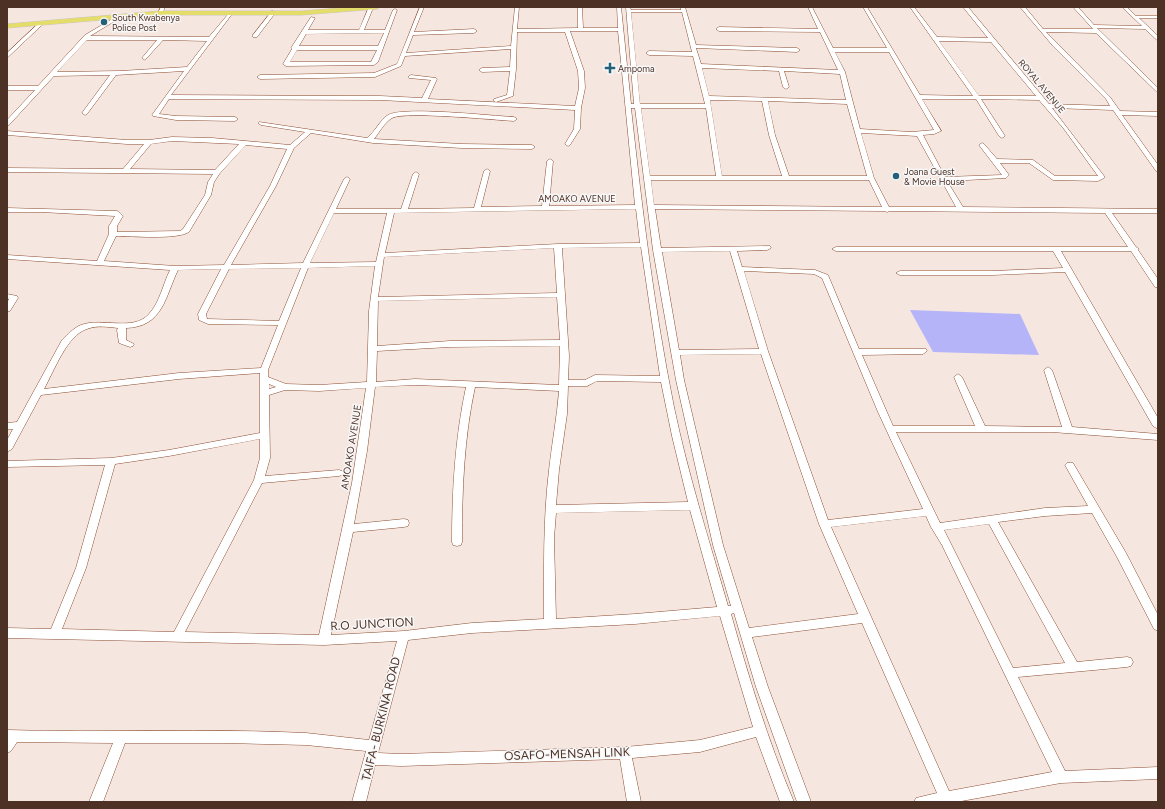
<svg xmlns="http://www.w3.org/2000/svg" width="1165" height="809" font-family="Figtree,sans-serif">
<style>
.green{fill:#b6b4f9}
.lines{fill:none;stroke-linecap:round;stroke-linejoin:round}
.minor-casing{stroke:#8c4e31;stroke-width:1}
.major-casing{stroke:#cdc5c2;stroke-width:1}
.minor{fill:#fff;fill-rule:evenodd}
.major{fill:#e5dd6a;fill-rule:evenodd}
.poi-dot{fill:#226177;stroke:#f7f7f7;stroke-width:1.5}
.labels{text-anchor:middle;dominant-baseline:central;stroke-width:3;stroke-linejoin:round;paint-order:stroke}
.far-poi-label{font-size:9px;fill:#4e3125;stroke:#f7f7f7;text-anchor:start}
.far-street-label{font-size:9px;fill:#4e3125;stroke:#f7f7f7}
.street-label{font-size:10px;fill:#4e3125;stroke:#f7f7f7}
.near-street-label{font-size:12px;fill:#4e3125;stroke:#f7f7f7}
</style>
<rect width="100%" height="100%" fill="#f5e6e0"/>
<path class="green" d="M910 310 1020 314 1039 355 933 352Z"/>
<g class="lines">
<defs>
<path id="minor" d="M161 7H165L162 14H160L158 13Z
M369 7 373 8 364 30H385L393 10 395 9 397 10 378 62 374 65 286 66 283 64 292 49 291 48 311 17 315 18 308 30H359ZM384 33 378 46H299L306 34ZM297 50H377L371 62H290Z
M420 7H424L414 32 474 29 477 31 474 33 413 35 406 53 511 46 515 7H519L517 29 578 28V7H582L583 28H618L617 7H621L631 104H634L626 7H630L631 10H681V7H685L696 45 797 48 800 50 797 52 696 48 701 64 838 70 820 32 719 31 716 29 719 27 818 29 808 7H812L833 48H887L863 7H867L920 95 973 96 910 7H914L937 37 988 38 963 7H968L1049 104 1110 106 1106 99 1053 46 1020 7H1025L1043 29H1093L1073 7H1078L1094 25 1142 26 1122 7H1127L1136 16H1158V18H1139L1158 36V41L1145 29 1097 28 1158 88V93L1096 33 1046 32 1110 97 1120 111 1158 112V116L1122 115 1158 165V172L1156 171 1113 110 1052 108 1104 176V178L1098 181 1053 180 1029 163H1000L1009 175 1006 178 947 181 963 207 1158 209V213H1112L1136 247 1139 249 1138 250 1158 279V287H1155L1131 251H1061L1158 418V429L1153 426 1065 272 992 275H900L896 273 900 271H992L1063 268 1053 251H836L832 249 836 247H1128L1105 213 890 211 887 212 884 211 655 209 661 248 770 246 771 248 767 250 737 251 742 267 815 270 828 275 859 349H926L927 351 923 354 862 355 893 426H975L954 377 958 374 962 377 985 426 1062 427 1044 370 1048 367 1052 370 1072 427 1158 434V440L1052 432H896L940 523 1045 508 1088 506 1065 465 1067 463H1073L1126 553 1158 615V631L1154 629 1117 557 1092 513 1045 516 998 522 1077 662 1127 657 1131 658 1133 662 1131 666 1127 667 1018 677 1065 771 1158 767V779L1061 783 956 802H914L916 798 937 793 862 623 752 637 768 687 811 802H797L756 687 734 613 731 614C749 678 768 741 794 802H780L756 737 700 752 632 758 641 802H627L620 759 401 766 375 765 366 802H352L366 751 306 745 224 743H125L103 802H89L113 743 17 742 11 751 7 753V730C106 733 206 728 306 733 327 735 348 738 369 740L397 641 324 645 7 638V628L51 629 76 568 105 465 7 467V461L111 458 169 450 260 433V373L179 379 41 395 12 449 7 452V440L13 429H7V423L17 422 62 340C68 335 73 328 81 325 102 317 133 332 149 314 160 302 163 284 170 270L7 259V255L97 261 109 234V226L115 216 41 212H7V208L117 211 119 212 123 216 117 226V232L180 231 183 229 205 195 208 182 213 174 7 172V168L123 169 144 144H127L7 135V131L127 140H149L172 137 212 138 290 145 305 132 261 125 258 123 259 122 367 138C375 132 380 120 388 115 403 106 492 116 514 117L517 119 514 121C495 120 404 111 392 118 384 123 379 133 374 139L462 144 532 145 535 147 532 149 462 148 373 143 311 133 294 148 276 186 231 265 303 263 344 179 347 177 350 179 336 209H401L413 174 416 172 419 174 408 209 474 208 484 171 487 169 490 171 481 207 542 206 547 161 550 159 553 161 549 206 635 205 618 31H570L584 71 585 88 581 108 580 129 570 145 568 146 565 144 574 129 575 110 380 100 169 99 159 114 176 116 235 117 238 119 235 121 176 120 153 116 152 115 184 71 116 75 87 114 85 115 82 113 110 75 54 76 9 125 7 126V120L35 90H7V86H38L85 35 119 15 123 16 90 36 209 37 230 12 232 13V14L171 95 380 96 422 98 431 80 409 78 408 77 411 75 436 78 437 79 428 99 575 106 579 88 578 71 565 32H517L516 69 513 96 496 102 494 101V99L507 95 510 71 482 72 479 70 482 68 510 67 511 49 405 56 401 66 375 77 260 79 257 77 260 75 374 73 397 64ZM631 12H682L692 52 649 51 646 53 649 55 693 56 705 104H640ZM87 40H157L142 58 145 60 163 40 207 41 187 67 120 71 57 72ZM939 41 991 42 1036 96H979ZM835 52H889L934 130 912 132 860 129 845 72ZM702 68 779 71 783 87 786 89 789 87 784 71 840 74 846 100 709 96ZM922 99H976L999 136 1002 138 1005 136 981 99 1039 100 1064 129 1098 176H1055L1033 160 997 159 984 144 982 143 979 145 1002 175 945 177 923 135 934 134 941 131ZM710 100 762 101 769 135 782 176H722ZM768 101 847 104 867 176H789L775 135ZM631 108H635L653 250 676 380 713 545 731 606H728C709 540 688 474 674 407 654 308 642 208 631 108ZM641 108H706L716 176H650ZM861 133 917 136 956 207H889L874 178ZM172 141 239 144 215 170 130 169 151 144ZM246 145 287 149 270 186 224 265 175 266 104 261 116 236C131 236 177 240 189 232L211 195 214 182 220 173ZM651 180H869L882 207 654 205ZM636 209 640 243 558 244 385 253 394 213ZM334 213H387L376 262 310 263ZM641 247 660 376 595 375 585 380H568L569 356 562 248ZM554 248 557 293 378 297 384 257ZM730 251 759 349 679 350 662 252ZM375 266 369 311 367 382 319 385 286 384 268 377V370L308 268ZM301 268 279 321 207 319 206 314 229 269ZM221 269 198 314 199 320 208 324 278 325 261 368 179 373 44 389C54 371 67 335 87 329 97 325 108 327 118 328L117 330 119 343 130 347 133 346 134 344 126 340V328C163 327 165 297 178 270ZM744 271 814 274 822 278 878 412 923 509 828 520 768 351ZM557 297 560 340 450 341 377 346 378 301ZM560 346 559 385 415 379 376 382 377 351 450 347ZM761 354 819 524 858 614 749 628 723 545 684 380 680 355ZM597 381 661 382 672 436 688 502 556 505 559 470 567 414 568 386H587ZM269 384 276 387 269 389ZM415 385 466 387C455 438 452 490 452 542L453 545 457 546 461 545 462 542C462 490 464 438 475 387L559 391C557 417 552 443 549 470 543 519 544 569 544 619L472 623 404 631 331 635 353 532 404 527 408 526 409 523 408 520 404 519 354 524 367 451 375 387ZM366 388 352 483 319 635 185 632 262 483 339 476 342 475 344 473 342 471 339 470 265 476 270 458 269 395 285 390 319 391ZM260 439V458L254 480 174 632 62 629 86 568 115 464 169 456ZM690 510 717 607 635 614 556 619 554 538 556 513ZM926 516 931 527 942 545 1052 772 949 791 831 527ZM989 524 1065 663 1013 668 944 530ZM720 616 753 727 700 740 625 747 401 754 378 753 408 640 472 633 635 624Z
M272 11 276 12 257 37H253V35Z
M40 22 44 23 7 58V53Z
M7 294 17 296 18 298 10 311H7V303L9 299 7 298Z"/>
<path id="major" d="M354 7H380L377 9 301 15H160L7 28V24L160 11H301Z"/>
</defs>
<use href="#minor" class="minor-casing"/>
<use href="#major" class="major-casing"/>
<use href="#minor" class="minor"/>
<use href="#major" class="major"/>
</g>
<g class="poi-dot">
<circle cx="104" cy="22" r="4"/>
<path d="M608 62h4v4h4v4h-4v4h-4v-4h-4v-4h4z"/>
<circle cx="896" cy="176" r="4"/>
</g>
<g class="labels">
<g class="far-poi-label">
<text x="112" y="17">South Kwabenya<tspan x="112" dy="10">Police Post</tspan></text>
<text x="618" y="68">Ampoma</text>
<text x="904" y="171">Joana Guest<tspan x="904" dy="10">&amp; Movie House</tspan></text>
</g>
<g class="far-street-label">
<text transform="translate(1042 86) rotate(50)">ROYAL AVENUE</text>
<text x="577" y="198">AMOAKO AVENUE</text>
</g>
<g class="street-label">
<text transform="translate(351 447) rotate(-81)">AMOAKO AVENUE</text>
</g>
<g class="near-street-label">
<text transform="translate(372 624) rotate(-3)">R.O JUNCTION</text>
<text transform="translate(381 719) rotate(-76)">TAIFA- BURKINA ROAD</text>
<text transform="translate(567 754) rotate(-2)">OSAFO-MENSAH LINK</text>
</g>
</g>
<rect width="1165" height="809" fill="none" stroke="#4e3125" stroke-width="16"/>
</svg>
